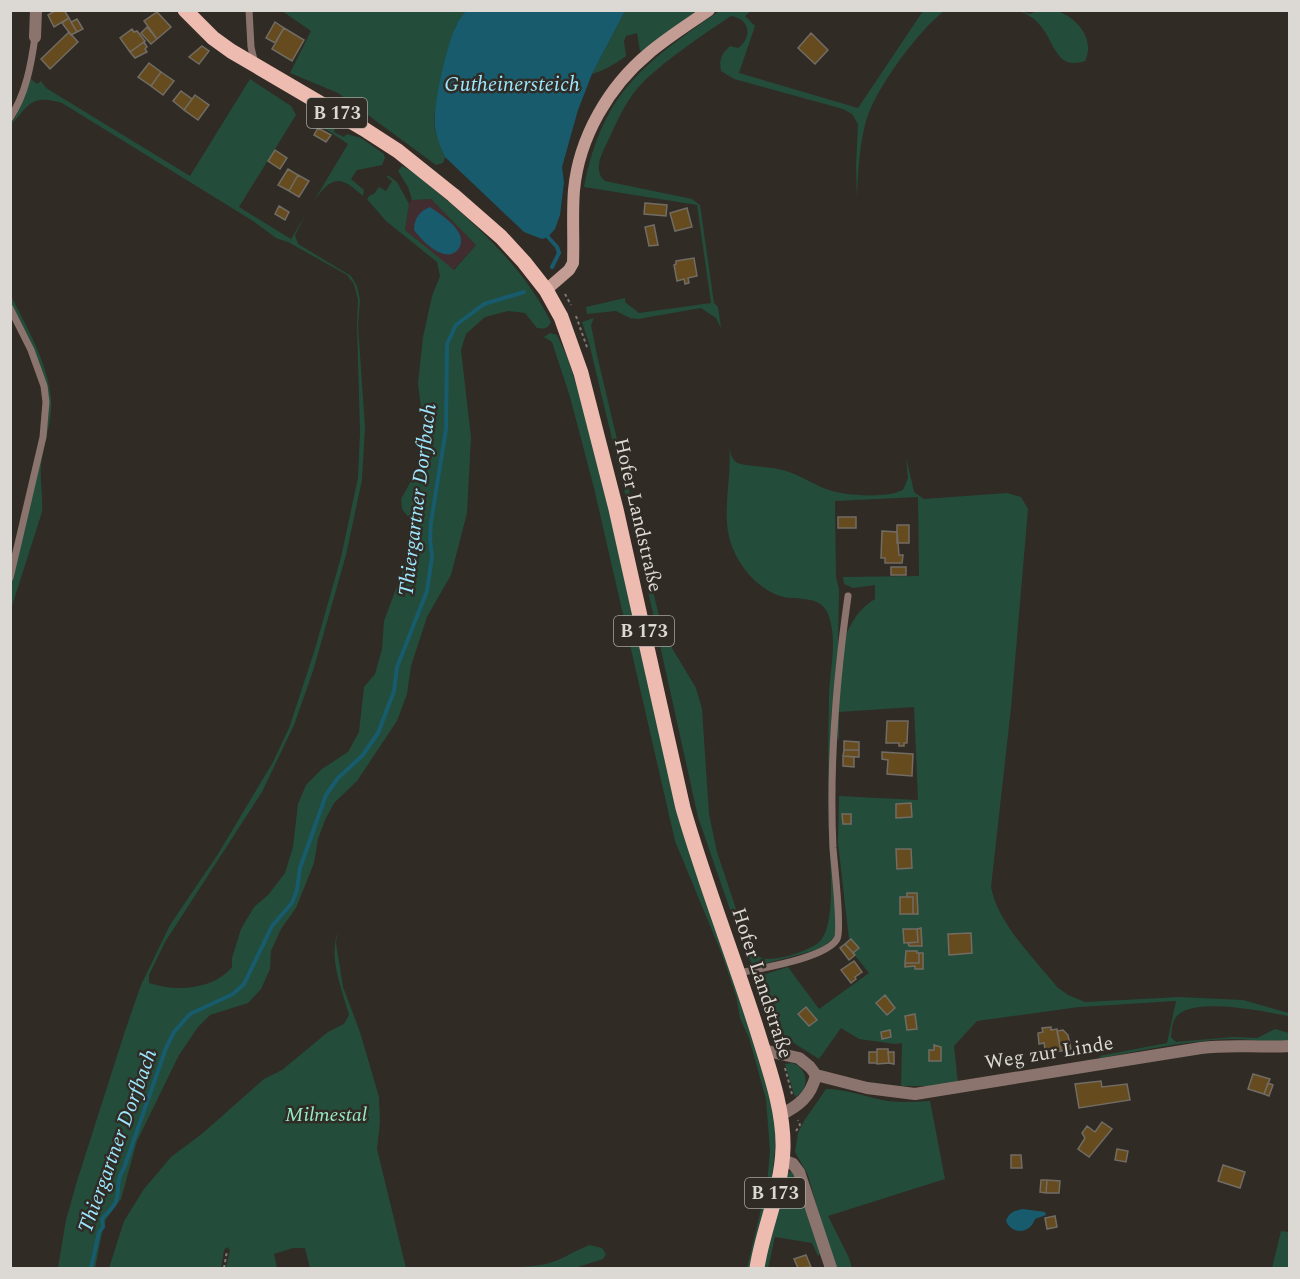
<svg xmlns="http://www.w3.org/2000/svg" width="1300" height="1279" font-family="Spectral,serif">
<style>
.industrial{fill:#412d30}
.green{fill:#244c3a}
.water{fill:#175b6d}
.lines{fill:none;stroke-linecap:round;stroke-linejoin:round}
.stream{stroke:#175b6d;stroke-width:4}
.building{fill:#664b1e;stroke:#716c64;stroke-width:1.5}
.path{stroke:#7f7b76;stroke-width:2;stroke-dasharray:3 3;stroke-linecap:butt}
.lane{stroke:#8c746e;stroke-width:7}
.street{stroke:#8c746e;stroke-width:12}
.secondary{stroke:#c39c93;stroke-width:12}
.primary{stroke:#edbbaf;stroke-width:15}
.labels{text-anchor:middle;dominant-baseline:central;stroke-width:5;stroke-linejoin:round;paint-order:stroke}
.shield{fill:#302b25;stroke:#a8a5a0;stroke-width:1.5}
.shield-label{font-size:18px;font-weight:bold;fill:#dcd9d5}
.street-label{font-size:20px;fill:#dcd9d5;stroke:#302b25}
.park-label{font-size:20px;font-style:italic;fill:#95ebc3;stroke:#302b25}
.water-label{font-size:21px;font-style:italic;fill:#9ce7ff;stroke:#302b25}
</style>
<rect width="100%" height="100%" fill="#302b25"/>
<path class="industrial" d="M431 199 476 245 453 270 405 230 409 204 412 200Z"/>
<path class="green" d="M282 11H466L456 25 447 52 434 117 435 130 445 157 443 163 436 165 338 93 290 73 311 31Z
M625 11H697L643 51H640L637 33 626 36 624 41 626 56C615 64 605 70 592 74Z
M719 11H751L745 16 755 26 739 73 858 108 923 11H944C918 31 875 89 866 121 859 146 858 174 857 200L856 165 858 124 852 114 843 109 734 79 721 71C719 60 721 54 730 46L738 48C753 37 750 19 731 16 704 34 651 69 633 94 622 109 615 126 607 143 601 155 593 171 605 181L692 199 700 205 714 303 718 307 721 328 716 318 701 308 638 319 630 318 616 311 587 314 586 307 625 298V302L639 313 711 303 697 205 584 187C603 91 644 64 719 11Z
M1019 11 1030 14C1037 11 1045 9 1053 10 1076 15 1096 39 1085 61 1055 71 1055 41 1039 24 1034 18 1027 14 1019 11Z
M31 79 37 84 41 81 46 88 190 176 250 79 291 106 296 115 239 207 291 239 348 144 306 116 308 113 335 128 334 132 344 137 347 134 361 138 384 154 385 158 382 165 357 170 351 179 364 190 363 196C357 191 350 184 343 182 323 174 303 221 295 235L298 244 351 276 357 286 360 300 358 325 365 428 362 480 346 555 313 671 294 725 262 792 165 942 149 975V983C176 992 213 990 232 967V958L241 929 254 907 268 895 285 873 293 847 298 804 306 785 322 769 348 752 359 732 364 687 375 674 382 649 384 621 411 549 413 530 409 518 402 509 401 499 417 470 425 443 418 383 423 337 432 296 440 276 437 262 386 221 367 199 370 195 374 194 379 187 386 191 392 181 386 176H389L397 182 409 204 405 230 454 270 476 245 431 199 412 200 408 187 398 171 402 166 412 171C465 215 519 259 551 322 548 329 544 329 537 328L525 313 508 311 485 317 466 334 461 350 471 437 467 513 451 575 427 617 411 666 407 694 397 721 357 781 334 803 325 820 318 839 314 863 296 908 281 929 271 951 270 969 261 989 248 1003 210 1015 198 1027 179 1055 137 1141 121 1199 106 1219 102 1233 95 1268H58L66 1220 77 1181 125 1031 141 985 170 925 218 854 273 762 289 728 315 649 341 557 358 478 360 432 357 325 358 300 354 284 347 275 288 242 276 238 253 221 62 103C32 94 29 104 11 125L19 110Z
M11 296C27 328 47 361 51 398 53 421 43 443 41 466 40 481 43 497 42 512L11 609V586L43 446 48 421 49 397 29 339 11 304Z
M594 318 591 325 597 355 663 633 696 688 702 709 709 814 717 852 747 942C751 948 755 955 762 958 775 962 808 951 818 943 838 927 829 856 829 832 828 786 828 741 829 695 830 669 838 639 828 614 820 594 796 601 780 596 758 588 742 570 733 549 719 515 733 480 729 445 730 452 731 458 736 462 744 467 767 466 778 469 794 472 806 480 821 487 840 496 884 499 903 490L908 478 906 457 914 492 924 499 1007 493 1021 497 1028 509 1011 708 991 887C998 924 1034 958 1057 987L1068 995 1085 1002 1179 997 1243 1000 1289 1013V1016C1264 1012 1198 997 1178 1015 1172 1020 1172 1029 1171 1037L1176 1042 1233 1037 1257 1038 1275 1029 1289 1033V1041C1269 1043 1250 1039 1229 1039 1186 1041 1143 1050 1101 1058L1099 1056 1167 1043 1176 1001 1079 1007 977 1021 954 1046 958 1083 931 1086H901L902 1043 895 1044 859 1039 841 1028 819 1059 781 1035 756 977 788 967 819 1009 869 973 845 943 849 939 838 843 839 796 918 800 914 707 839 712V741C832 728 842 646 848 630 855 616 862 607 875 599V585L853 588 844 584 843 577 919 576 918 497 835 501 836 577 839 589 838 649 831 718 836 930 834 938 820 949 753 967 735 924 698 817 642 564 589 343 582 322Z
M550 333 557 335 568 359 578 390 610 511 775 1116C779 1168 763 1218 751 1268H747L767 1184 770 1151 766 1099 749 1038 740 1018 736 996 721 952 675 841 594 488 570 397 552 342 544 337Z
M338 932 336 943 343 987 360 1032 379 1097 380 1122 377 1149 406 1268H310L305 1248H293L274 1254 277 1268H226L230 1250 227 1247 224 1250 221 1268H109L124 1221 144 1189 171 1157 203 1133 264 1079 282 1070 328 1032 344 1024 349 1015C342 988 328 959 338 932Z
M792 1063C809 1068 810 1090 795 1097L785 1064Z
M826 1089C845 1089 863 1096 882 1100 898 1103 914 1102 930 1101L945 1179 828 1216 849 1258 852 1268H834L808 1175 795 1152 798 1133 804 1121Z
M790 1172 795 1173 822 1252 818 1256 812 1243 775 1237 768 1268H764L787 1173Z
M1281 1231 1289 1232V1268H1272Z
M589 1245 602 1248 606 1254 603 1259 575 1268H460C487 1265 520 1270 546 1264 562 1260 574 1251 589 1245Z"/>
<path class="water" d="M466 11H625L592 74 578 110 562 167 564 182 560 215 555 229 548 237 542 239 524 232 445 157C441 148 436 136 435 127 432 109 447 43 456 26 458 20 463 15 466 11Z
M430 207C440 214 453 222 459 233 465 244 457 257 444 254 432 251 421 239 414 230 414 218 420 211 430 207Z
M1023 1209 1045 1212 1046 1215 1035 1219C1030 1234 1012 1235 1006 1221 1009 1212 1014 1211 1023 1209Z"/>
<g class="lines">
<path class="stream" d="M548 237 557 247 559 253 552 267
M91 1268 99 1232 103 1227 102 1219C107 1212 115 1208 117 1198 120 1184 115 1184 124 1168L166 1048 174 1032 190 1014 233 994 244 984 272 926 292 903 297 890 300 868 326 795 338 778 362 756 378 733 394 691 397 667 427 591 432 557 430 539 431 522 446 429 447 344 456 325 484 304 524 292"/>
</g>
<path class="building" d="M56 10H64L69 18 54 27 48 15Z
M157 12 171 27 157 39 144 21Z
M69 18 77 32 71 35 62 23Z
M77 19 83 29 77 32 71 22Z
M275 22 284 28 275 43 266 38Z
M147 27 157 39 151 44 141 33Z
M284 28 304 40 292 61 272 49Z
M132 29 134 32 137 31 145 41 130 52 120 38Z
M69 32 78 42 50 69 41 59Z
M811 33 828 50 815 64 798 48Z
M144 42 147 47 145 49 147 52 135 58 130 52Z
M202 46 209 51 199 64 189 57Z
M149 63 161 72 151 86 138 77Z
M161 72 174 81 163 95 151 86Z
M181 91 192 99 184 110 173 101Z
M195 95 209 105 198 120 184 110Z
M318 128 331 135 326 142 314 135Z
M275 150 287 158 280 169 268 161Z
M288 169 298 175 289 191 278 185Z
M298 175 309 181 299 197 289 191Z
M645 203 667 205 666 216 644 214Z
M279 206 289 212 285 220 275 214Z
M687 208 692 227 675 231 670 213Z
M654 225 658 245 649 246 645 227Z
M694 258 697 276 688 278 689 283 685 284 684 279 677 281 674 265 676 264V261Z
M838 517H856V528H838Z
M897 525H909V543H897Z
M882 531 897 532 899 555H903L902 563H885V558H881Z
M891 567H906V575H891Z
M887 721H908L907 743H904V746H899V743H886Z
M844 741 859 742V750H844Z
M844 750H859V757L843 756Z
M882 752 913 754 912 776 887 774 888 760 882 759Z
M843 756 854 757V767L843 766Z
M911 803 912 817 896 818V804Z
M842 814H851V824H843Z
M896 849H911L912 868 897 869Z
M907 893H917L918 914H913V897H907Z
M900 897H913V914H900Z
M921 928 922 946H909L908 943 918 942 917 929Z
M903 929H917L918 942 904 943Z
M971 933 972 953 949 955 948 934Z
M851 939 859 948 853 953 845 944Z
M845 944 855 955 849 960 840 948Z
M906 951H917V953H919V963H905Z
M919 953H923V969H915V966L905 967V963H919Z
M854 961 862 972 855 977 856 979 851 983 841 970Z
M885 995 895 1008 887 1015 876 1003Z
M806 1007 817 1020 809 1026 798 1014Z
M915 1014 917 1029 907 1030 905 1016Z
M1051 1027V1030L1057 1029 1061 1051 1046 1054 1044 1043 1039 1044 1038 1033 1043 1032 1042 1028Z
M890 1030 891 1037 882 1039 881 1032Z
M1063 1030 1068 1035 1071 1049 1061 1051 1057 1031Z
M934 1045 941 1047V1061H929V1050H934Z
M877 1049H888L889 1063 877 1064Z
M869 1052H877V1063H869Z
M888 1052H894V1064L889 1063Z
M1253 1074 1270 1079 1264 1094 1248 1089Z
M1101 1081 1102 1087 1127 1084 1130 1100 1079 1108 1075 1084Z
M1268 1083 1273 1085 1269 1096 1264 1094Z
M1102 1122 1112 1129 1089 1157 1078 1149 1085 1138 1082 1133 1087 1126 1095 1132Z
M1117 1149 1128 1151 1126 1162 1115 1160Z
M1011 1155H1021L1022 1168H1011Z
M1223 1165 1245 1172 1240 1188 1218 1181Z
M1041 1180H1047L1046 1193 1040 1192Z
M1047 1180 1060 1181 1059 1193H1046Z
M1055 1216 1057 1227 1047 1229 1045 1218Z
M806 1255 811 1267 798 1268 794 1259Z"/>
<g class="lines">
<path class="path" d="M565 294 571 305
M576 316 588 350
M772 1028 778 1042
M785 1068 792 1094
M796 1131 800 1125 798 1120
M224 1268 227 1251"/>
<path class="lane" d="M249 10 251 47 255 64
M10 118C26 94 31 65 35 37
M10 308 31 350 44 386 46 402 43 437 10 578
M739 973C762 968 826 958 837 939 842 931 834 862 833 848 829 764 836 680 848 596"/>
<path class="street" d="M35 37 36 10
M763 1050 799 1058 810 1067 816 1075 867 1088 915 1094 1201 1048C1231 1044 1260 1048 1290 1046
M780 1115C799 1106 811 1096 816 1075
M782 1160 793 1164 799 1172 831 1268"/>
<path class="secondary" d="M546 290 569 270 573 263C574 238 572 214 574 190 579 137 609 86 649 53 668 37 689 24 709 10"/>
<path class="primary" d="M185 10 213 38 231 51 364 129 398 151 453 195 501 237 524 262 546 290 561 317 581 373 616 509 683 808C705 884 734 957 758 1033 769 1069 784 1110 783 1148 782 1189 763 1228 757 1268"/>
</g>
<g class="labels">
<g class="shield">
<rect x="307" y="98" width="60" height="30" rx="4.5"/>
<rect x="614" y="616" width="60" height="30" rx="4.5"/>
<rect x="745" y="1178" width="60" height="30" rx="4.5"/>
</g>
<g class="shield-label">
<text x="337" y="113">B 173</text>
<text x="644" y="631">B 173</text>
<text x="775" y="1193">B 173</text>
</g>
<g class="street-label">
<text transform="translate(638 515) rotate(77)">Hofer Landstraße</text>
<text transform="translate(762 983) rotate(72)">Hofer Landstraße</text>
<text transform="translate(1049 1053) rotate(-9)">Weg zur Linde</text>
</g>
<g class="park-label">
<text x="326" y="1115">Milmestal</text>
</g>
<g class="water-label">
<text x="512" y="85">Gutheinersteich</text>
<text transform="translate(418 500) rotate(-83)">Thiergartner Dorfbach</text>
<text transform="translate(118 1141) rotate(-70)">Thiergartner Dorfbach</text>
</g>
</g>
<rect width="1300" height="1279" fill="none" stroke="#dcd9d5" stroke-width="24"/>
</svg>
